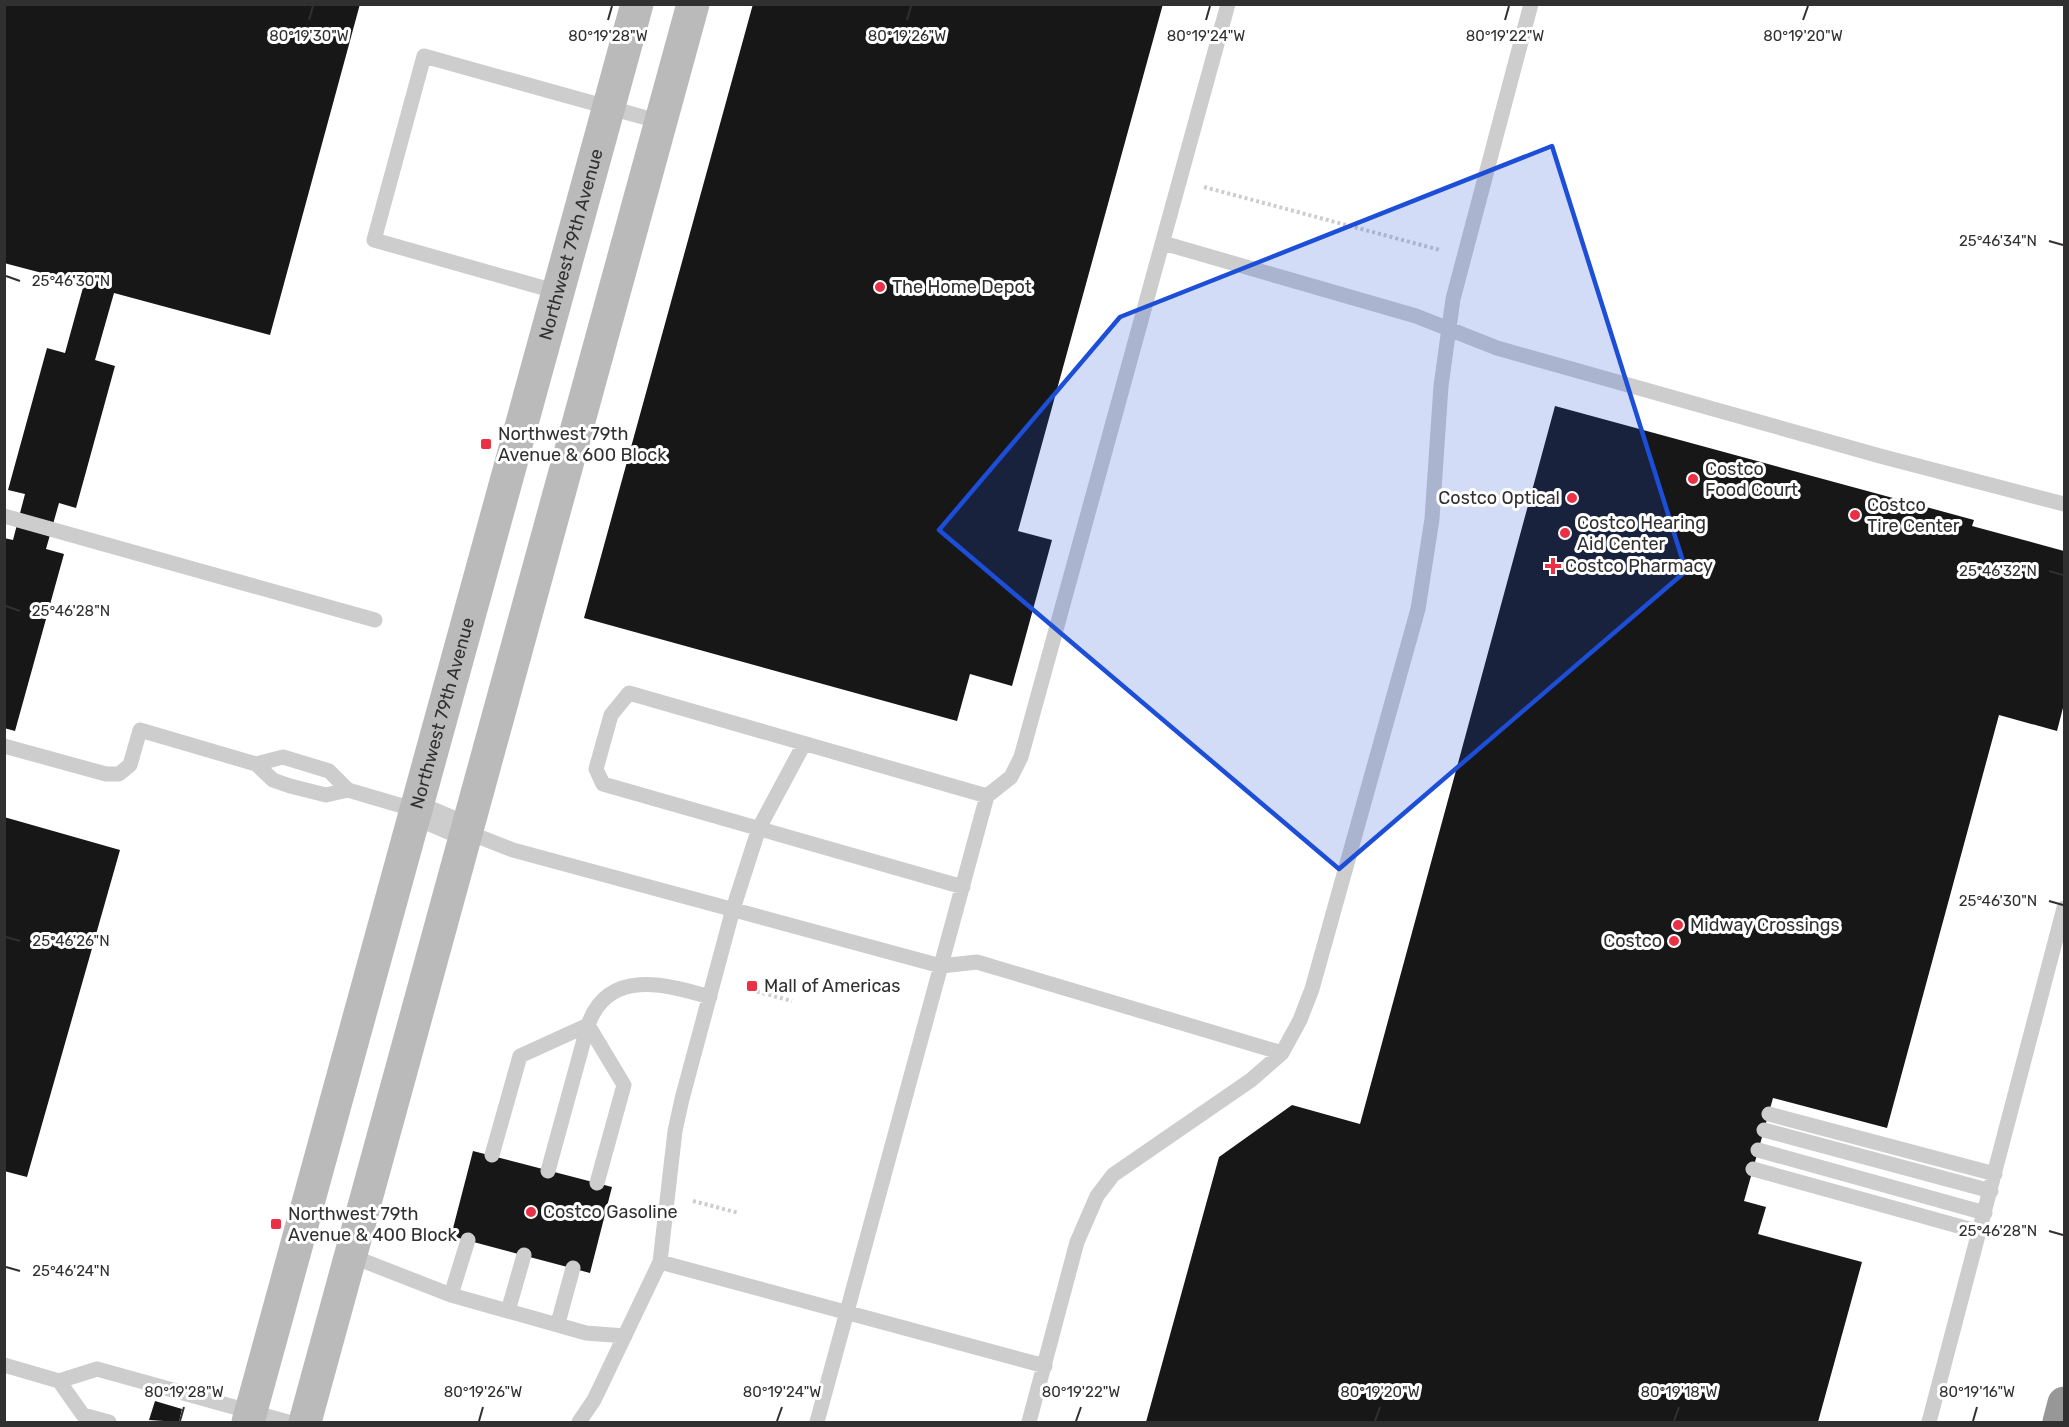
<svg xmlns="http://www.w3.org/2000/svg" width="2069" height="1427" font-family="Rubik,sans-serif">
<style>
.building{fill:#171717}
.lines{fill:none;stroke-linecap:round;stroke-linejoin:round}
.path{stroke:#cdcdcd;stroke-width:4;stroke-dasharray:3 3;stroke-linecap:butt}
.lane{stroke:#cdcdcd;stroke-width:15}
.street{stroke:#cdcdcd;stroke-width:30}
.secondary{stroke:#bababa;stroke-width:33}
.highway{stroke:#979797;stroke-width:33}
.marked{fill:#1d4ed8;fill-opacity:0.2;stroke:#1d4ed8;stroke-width:4.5;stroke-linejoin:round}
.ticks{fill:none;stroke:#303030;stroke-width:2}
.poi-dot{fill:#e93045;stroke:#fff;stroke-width:2}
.labels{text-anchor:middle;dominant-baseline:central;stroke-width:6;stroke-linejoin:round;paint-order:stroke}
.street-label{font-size:18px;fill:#303030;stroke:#fff}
.poi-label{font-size:18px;fill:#303030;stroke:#fff;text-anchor:start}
.ticks-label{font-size:15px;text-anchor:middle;fill:#303030;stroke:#fff;stroke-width:6;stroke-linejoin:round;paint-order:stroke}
</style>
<rect width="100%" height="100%" fill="#fff"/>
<path class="building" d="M4 4H360L270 335 114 293 95 360 115 366 76 508 59 503 46 549 64 554 15 731 4 728V538L13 540 25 494 8 490 47 348 65 353 84 284 4 263Z
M753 4H1163L1018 531 1052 540 1012 686 970 674 957 721 584 618Z
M1555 406 1974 520 1972 526 2064 551V704L2057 731 1999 715 1887 1128 1773 1098 1744 1201 1766 1207 1758 1234 1862 1262 1818 1422H1146L1219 1157 1292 1105 1360 1124Z
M4 817 120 850 27 1177 4 1171Z
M473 1151 612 1187 590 1273 451 1236Z
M155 1401 182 1409 179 1422 149 1420Z"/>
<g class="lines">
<path class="path" d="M1204 187 1440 250
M751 990 792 1001
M693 1201 739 1213"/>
<path class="lane" d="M1163 243 1416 316 1497 348 1880 456 2064 504
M558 292 374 240 424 56 661 122
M4 516 375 620
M4 746 106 774H119L130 765 140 730 256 764 273 780 290 786 326 795 348 790
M256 764 283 757 329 771 348 790 416 810
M467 832 513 850 941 966 977 962 1282 1053
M963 887 603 784 596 769 611 715 629 693 987 796
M1769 1114 1995 1174
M1764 1130 1991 1191
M1758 1150 1985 1213
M492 1155 520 1056 588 1025 624 1085 597 1183
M1753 1169 1980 1232
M548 1171 588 1025C608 968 665 984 710 997
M351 1256 451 1295 586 1333 625 1336
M660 1262 1045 1366
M451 1295 468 1240
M508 1311 524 1255
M558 1323 573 1268
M4 1365 59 1381 97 1369 288 1422
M59 1381 83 1415 109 1422
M579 1422 594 1400 660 1262 675 1131 682 1099 733 909 759 828 804 744
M817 1422 987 796 1011 777 1021 757 1228 4
M1029 1422 1077 1242 1097 1196 1113 1175 1251 1080 1282 1053 1300 1020 1312 989 1418 609 1432 519 1441 386 1453 299 1531 4
M1929 1422 2064 908"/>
<path class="street" d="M416 810 467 832"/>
<g class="secondary">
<path id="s1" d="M248 1422 637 4"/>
<path d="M305 1422 693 4"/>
</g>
<path class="highway" d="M2059 1422 2064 1403"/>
</g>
<path class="marked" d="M1552 146 1686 571 1339 869 939 530 1120 317Z"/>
<path class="ticks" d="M309 20 313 6M608 20 612 6M907 20 911 6M1206 20 1210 6M1505 20 1509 6M1803 20 1808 6M2049 241 2063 245M6 276 20 281M2049 571 2063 575M6 606 20 611M2049 901 2063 905M6 937 20 941M2049 1231 2063 1235M6 1267 20 1271M180 1421 184 1407M479 1421 483 1407M777 1421 782 1407M1076 1421 1081 1407M1375 1421 1380 1407M1674 1421 1679 1407M1973 1421 1977 1407"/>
<g class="poi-dot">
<circle cx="880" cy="287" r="6"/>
<rect x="480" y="438" width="12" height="12" rx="3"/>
<circle cx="1693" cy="479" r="6"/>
<circle cx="1572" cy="498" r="6"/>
<circle cx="1855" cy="515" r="6"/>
<circle cx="1565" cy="533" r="6"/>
<path d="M1550 557h6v6h6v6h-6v6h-6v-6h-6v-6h6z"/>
<circle cx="1678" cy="925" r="6"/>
<circle cx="1674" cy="941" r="6"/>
<rect x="746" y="980" width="12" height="12" rx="3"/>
<circle cx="531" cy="1212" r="6"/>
<rect x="270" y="1218" width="12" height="12" rx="3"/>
</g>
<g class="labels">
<g class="street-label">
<text stroke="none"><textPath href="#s1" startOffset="1221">Northwest 79th Avenue</textPath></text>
<text stroke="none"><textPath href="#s1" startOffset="735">Northwest 79th Avenue</textPath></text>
</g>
<g class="poi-label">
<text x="892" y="287">The Home Depot</text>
<text x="498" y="434">Northwest 79th<tspan x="498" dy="21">Avenue &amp; 600 Block</tspan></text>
<text x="1705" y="469">Costco<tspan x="1705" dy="21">Food Court</tspan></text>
<text x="1560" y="498" text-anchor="end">Costco Optical</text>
<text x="1867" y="505">Costco<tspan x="1867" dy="21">Tire Center</tspan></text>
<text x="1577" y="523">Costco Hearing<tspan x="1577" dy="21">Aid Center</tspan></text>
<text x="1565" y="566">Costco Pharmacy</text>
<text x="1690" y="925">Midway Crossings</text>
<text x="1662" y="941" text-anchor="end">Costco</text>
<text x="764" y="986">Mall of Americas</text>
<text x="543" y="1212">Costco Gasoline</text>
<text x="288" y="1214">Northwest 79th<tspan x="288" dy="21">Avenue &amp; 400 Block</tspan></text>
</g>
</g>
<g class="ticks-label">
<text x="309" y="41">80°19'30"W</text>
<text x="608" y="41">80°19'28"W</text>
<text x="907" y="41">80°19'26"W</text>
<text x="1206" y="41">80°19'24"W</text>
<text x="1505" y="41">80°19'22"W</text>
<text x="1803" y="41">80°19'20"W</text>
<text x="1998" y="246">25°46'34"N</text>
<text x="71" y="286">25°46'30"N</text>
<text x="1998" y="576">25°46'32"N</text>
<text x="71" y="616">25°46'28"N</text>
<text x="1998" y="906">25°46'30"N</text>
<text x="71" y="946">25°46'26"N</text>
<text x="1998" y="1236">25°46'28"N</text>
<text x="71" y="1276">25°46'24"N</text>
<text x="184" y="1397">80°19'28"W</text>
<text x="483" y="1397">80°19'26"W</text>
<text x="782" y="1397">80°19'24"W</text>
<text x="1081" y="1397">80°19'22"W</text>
<text x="1380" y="1397">80°19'20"W</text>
<text x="1679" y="1397">80°19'18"W</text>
<text x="1977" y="1397">80°19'16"W</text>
</g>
<rect width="2069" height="1427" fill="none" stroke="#303030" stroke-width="12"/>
</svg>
